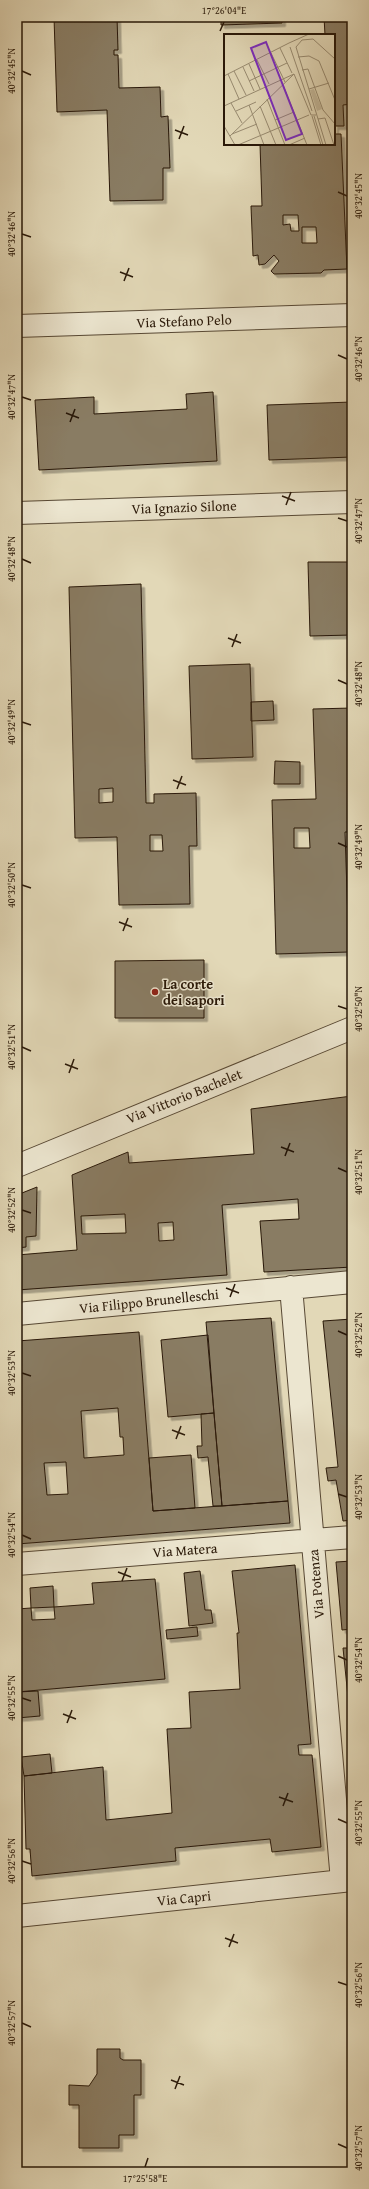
<svg xmlns="http://www.w3.org/2000/svg" width="369" height="2189" font-family="'Gentium Book Plus',serif">
<style>
.building{fill:#897c63;stroke:#291808;fill-rule:evenodd;filter:url(#shadow)}
.lines{fill:none;stroke-linecap:round;stroke-linejoin:round}
.minor-casing{stroke:#574834;stroke-width:24}
.minor{stroke:#ece6d0;stroke-width:22}
.ticks{fill:none;stroke:#291808;stroke-width:1.5}
.poi-dot{fill:#8f2418;stroke:#ece6d0;stroke-width:1.5}
.labels{text-anchor:middle;dominant-baseline:central;stroke-width:3;stroke-linejoin:round;paint-order:stroke}
.street-label{font-size:14px;fill:#291808;stroke:#ece6d0}
.poi-label{font-size:14px;font-weight:bold;fill:#291808;stroke:#ece6d0;text-anchor:start}
.inset-road{fill:none;stroke:#988b71;stroke-width:1}
.view{fill:#7b2cbf;fill-opacity:0.15;stroke:#7b2cbf;stroke-width:2}
.inset-edge{fill:none;stroke:#291808;stroke-width:2}
.neatline{fill:none;stroke:#291808;stroke-width:1.5}
.ticks-label{font-size:10px;text-anchor:middle;fill:#291808}
</style>
<defs>
<filter id="shadow"><feDropShadow dx="3.5" dy="3.5" stdDeviation="0" flood-color="#0004"/></filter>
</defs>
<rect width="100%" height="100%" fill="#e2d8b7"/>
<filter id="stains"><feTurbulence type="fractalNoise" baseFrequency=".005" numOctaves="4"/><feColorMatrix values="0 0 0 0 .2 0 0 0 0 .09 0 0 0 0 .02 0 0 0 .5 -.17"/></filter>
<radialGradient id="worn" r=".72"><stop offset=".6" stop-color="#630" stop-opacity="0"/><stop offset="1" stop-color="#630" stop-opacity=".3"/></radialGradient>
<path class="building" d="M54 17H117L118 50H114V55H118L119 88 160 87 161 117 168 116 170 168H163V200L110 201 107 110 57 112Z
M221 17H282V23L221 25Z
M324 17H352V104L343 105 344 126H335V134H341L347 269 324 270 321 273 274 274 271 271 279 261 274 255 265 264 259 265 258 255 253 256 251 206H262L260 144H334V35H325ZM283 215H298L299 231H291L290 224 283 225ZM302 227H316L317 243H302Z
M213 392 217 461 39 470 35 400 94 397V414L187 409 186 394Z
M352 402V457L269 460 267 405Z
M308 562H352V635L310 636Z
M141 584 146 803H154V794L196 793 197 846H189L190 904 119 905 117 837 75 838 69 587ZM113 788V802L99 803V789ZM150 835H162L163 851H150Z
M250 664 253 757 192 759 189 666Z
M273 701 274 720 251 721V702Z
M352 708V767H348V782H352V832H345L349 952 276 954 272 800 316 799 313 709ZM294 828H309L310 848H294Z
M275 761 300 762V784H274Z
M204 960V1018H115V961Z
M352 1096V1267L264 1272 260 1221 299 1219 298 1199 222 1205 227 1275 17 1290V1255L77 1250 72 1175 128 1152 129 1163 254 1154 251 1109ZM125 1214 126 1233 82 1234 81 1216ZM173 1222 174 1240 159 1241 158 1223Z
M37 1187 36 1236 26 1237V1247L17 1248V1195Z
M271 1318 288 1501 222 1506 206 1322Z
M352 1319V1520L343 1521 336 1480 328 1481 326 1468 338 1467 323 1321Z
M139 1332 153 1511 288 1501 290 1523 17 1544V1341ZM118 1408 120 1437H123L124 1455 84 1458 81 1411ZM66 1462 68 1494 47 1495 44 1463Z
M208 1335 214 1413 168 1417 161 1340Z
M214 1413 222 1506H213L208 1457 198 1458 197 1446H202L201 1414Z
M191 1455 195 1508 153 1511 149 1458Z
M352 1561V1629L342 1630 336 1562Z
M295 1565 311 1744 298 1745 299 1755H312L321 1847 272 1852 270 1839 175 1848 176 1861 32 1876 30 1849H26L24 1776 103 1767 106 1820 172 1813 167 1729 191 1728 189 1692 240 1689 237 1633H239L232 1571Z
M200 1571 205 1610H211L213 1623 189 1626 184 1573Z
M155 1579 165 1679 17 1692V1609L31 1608 32 1620 55 1619 54 1607 94 1604 92 1583Z
M53 1586 54 1607 31 1608 30 1588Z
M197 1627 198 1636 167 1639 166 1630Z
M343 1648H352V1697H348Z
M38 1691 40 1716 17 1718V1692Z
M50 1754 52 1773 24 1776 21 1757Z
M97 2049H120V2058L123 2060H141V2095H134V2135H119V2148H79V2105H69V2085L89 2086 97 2074Z"/>
<g class="lines">
<defs>
<path id="minor" d="M17 326 352 315
M17 513 352 502
M17 1166 352 1028
M291 1287 342 1881
M17 1314 352 1282
M17 1564 352 1537
M17 1916 352 1880"/>
</defs>
<use href="#minor" class="minor-casing"/>
<use href="#minor" class="minor"/>
</g>
<path class="ticks" d="M220 31 224 22M22 71 31 75M175 130 188 135M179 139 184 126M338 192 347 196M22 234 31 237M120 272 133 277M124 281 129 268M338 355 347 359M22 397 31 400M66 413 79 418M70 422 75 409M282 496 295 501M286 505 291 492M338 518 347 521M22 559 31 563M228 638 241 643M232 647 237 634M338 680 347 684M22 722 31 725M173 780 186 785M177 789 182 776M338 843 347 847M22 885 31 888M119 922 132 927M123 931 128 918M338 1006 347 1009M22 1047 31 1051M65 1064 78 1069M69 1073 74 1059M281 1147 294 1152M285 1156 290 1143M338 1168 347 1172M22 1210 31 1213M226 1288 239 1293M230 1297 235 1284M338 1331 347 1335M22 1373 31 1376M172 1430 185 1435M176 1439 181 1426M338 1494 347 1497M22 1535 31 1539M118 1572 131 1577M122 1581 127 1568M338 1656 347 1660M22 1698 31 1701M63 1714 76 1719M67 1723 72 1710M279 1797 293 1802M283 1806 288 1793M338 1819 347 1823M22 1861 31 1864M225 1938 238 1943M229 1947 234 1934M338 1982 347 1985M22 2023 31 2027M171 2080 184 2085M175 2089 180 2076M338 2144 347 2148M145 2167 148 2158"/>
<circle class="poi-dot" cx="155" cy="992" r="4"/>
<g class="labels">
<g class="street-label">
<text transform="translate(184 321) rotate(-2)">Via Stefano Pelo</text>
<text transform="translate(184 507) rotate(-2)">Via Ignazio Silone</text>
<text transform="translate(184 1096) rotate(-22)">Via Vittorio Bachelet</text>
<text transform="translate(149 1301) rotate(-6)">Via Filippo Brunelleschi</text>
<text transform="translate(185 1550) rotate(-4)">Via Matera</text>
<text transform="translate(316 1584) rotate(-95)">Via Potenza</text>
<text transform="translate(184 1898) rotate(-6)">Via Capri</text>
</g>
<g class="poi-label">
<text x="163" y="984">La corte<tspan x="163" dy="16">dei sapori</tspan></text>
</g>
</g>
<g transform="translate(224 34)">
<rect width="111" height="111" fill="#e2d8b7"/>
<path d="M90 55 98 75 93 77 86 56Z" fill="#c3b799"/>
<path class="inset-road" d="M65 9 85 0M66 13 88 77M56 14 68 39M47 19 61 48M74 23 85 22 95 27 111 66M33 26 45 50M25 30 36 55M19 33 30 57M78 36 84 35 99 76 111 90M10 37 22 61M4 40 15 65M70 40 87 81H92M0 42 65 9M25 47 63 29M59 51 83 111M85 55 105 49M43 65 61 111M7 69 18 89M25 71 40 111M0 72 70 40M36 72 52 111M12 77 32 68M88 82 97 111M90 82 99 111M94 85 101 84 110 111M51 86 70 78M0 92 11 111M8 100 33 90M6 102 70 40M14 111 85 81M65 111 81 104M102 111 72 13 78 6 89 5 111 25"/>
<path class="view" d="M42 8 78 100 62 106 27 14Z"/>
<rect width="111" height="111" class="inset-edge"/>
</g>
<rect width="369" height="2189" fill="none" stroke="#e2d8b7" stroke-width="44"/>
<rect x="22" y="22" width="325" height="2145" class="neatline"/>
<g class="ticks-label">
<text x="224" y="14">17°26'04"E</text>
<text transform="translate(11 71) rotate(-90)" y="4">40°32'45"N</text>
<text transform="translate(358 196) rotate(-90)" y="4">40°32'45"N</text>
<text transform="translate(11 234) rotate(-90)" y="4">40°32'46"N</text>
<text transform="translate(358 359) rotate(-90)" y="4">40°32'46"N</text>
<text transform="translate(11 397) rotate(-90)" y="4">40°32'47"N</text>
<text transform="translate(358 521) rotate(-90)" y="4">40°32'47"N</text>
<text transform="translate(11 559) rotate(-90)" y="4">40°32'48"N</text>
<text transform="translate(358 684) rotate(-90)" y="4">40°32'48"N</text>
<text transform="translate(11 722) rotate(-90)" y="4">40°32'49"N</text>
<text transform="translate(358 847) rotate(-90)" y="4">40°32'49"N</text>
<text transform="translate(11 885) rotate(-90)" y="4">40°32'50"N</text>
<text transform="translate(358 1009) rotate(-90)" y="4">40°32'50"N</text>
<text transform="translate(11 1047) rotate(-90)" y="4">40°32'51"N</text>
<text transform="translate(358 1172) rotate(-90)" y="4">40°32'51"N</text>
<text transform="translate(11 1210) rotate(-90)" y="4">40°32'52"N</text>
<text transform="translate(358 1335) rotate(-90)" y="4">40°32'52"N</text>
<text transform="translate(11 1373) rotate(-90)" y="4">40°32'53"N</text>
<text transform="translate(358 1497) rotate(-90)" y="4">40°32'53"N</text>
<text transform="translate(11 1535) rotate(-90)" y="4">40°32'54"N</text>
<text transform="translate(358 1660) rotate(-90)" y="4">40°32'54"N</text>
<text transform="translate(11 1698) rotate(-90)" y="4">40°32'55"N</text>
<text transform="translate(358 1823) rotate(-90)" y="4">40°32'55"N</text>
<text transform="translate(11 1861) rotate(-90)" y="4">40°32'56"N</text>
<text transform="translate(358 1985) rotate(-90)" y="4">40°32'56"N</text>
<text transform="translate(11 2023) rotate(-90)" y="4">40°32'57"N</text>
<text transform="translate(358 2148) rotate(-90)" y="4">40°32'57"N</text>
<text x="145" y="2182">17°25'58"E</text>
</g>
<rect width="100%" height="100%" filter="url(#stains)"/>
<rect width="100%" height="100%" fill="url(#worn)"/>
</svg>
